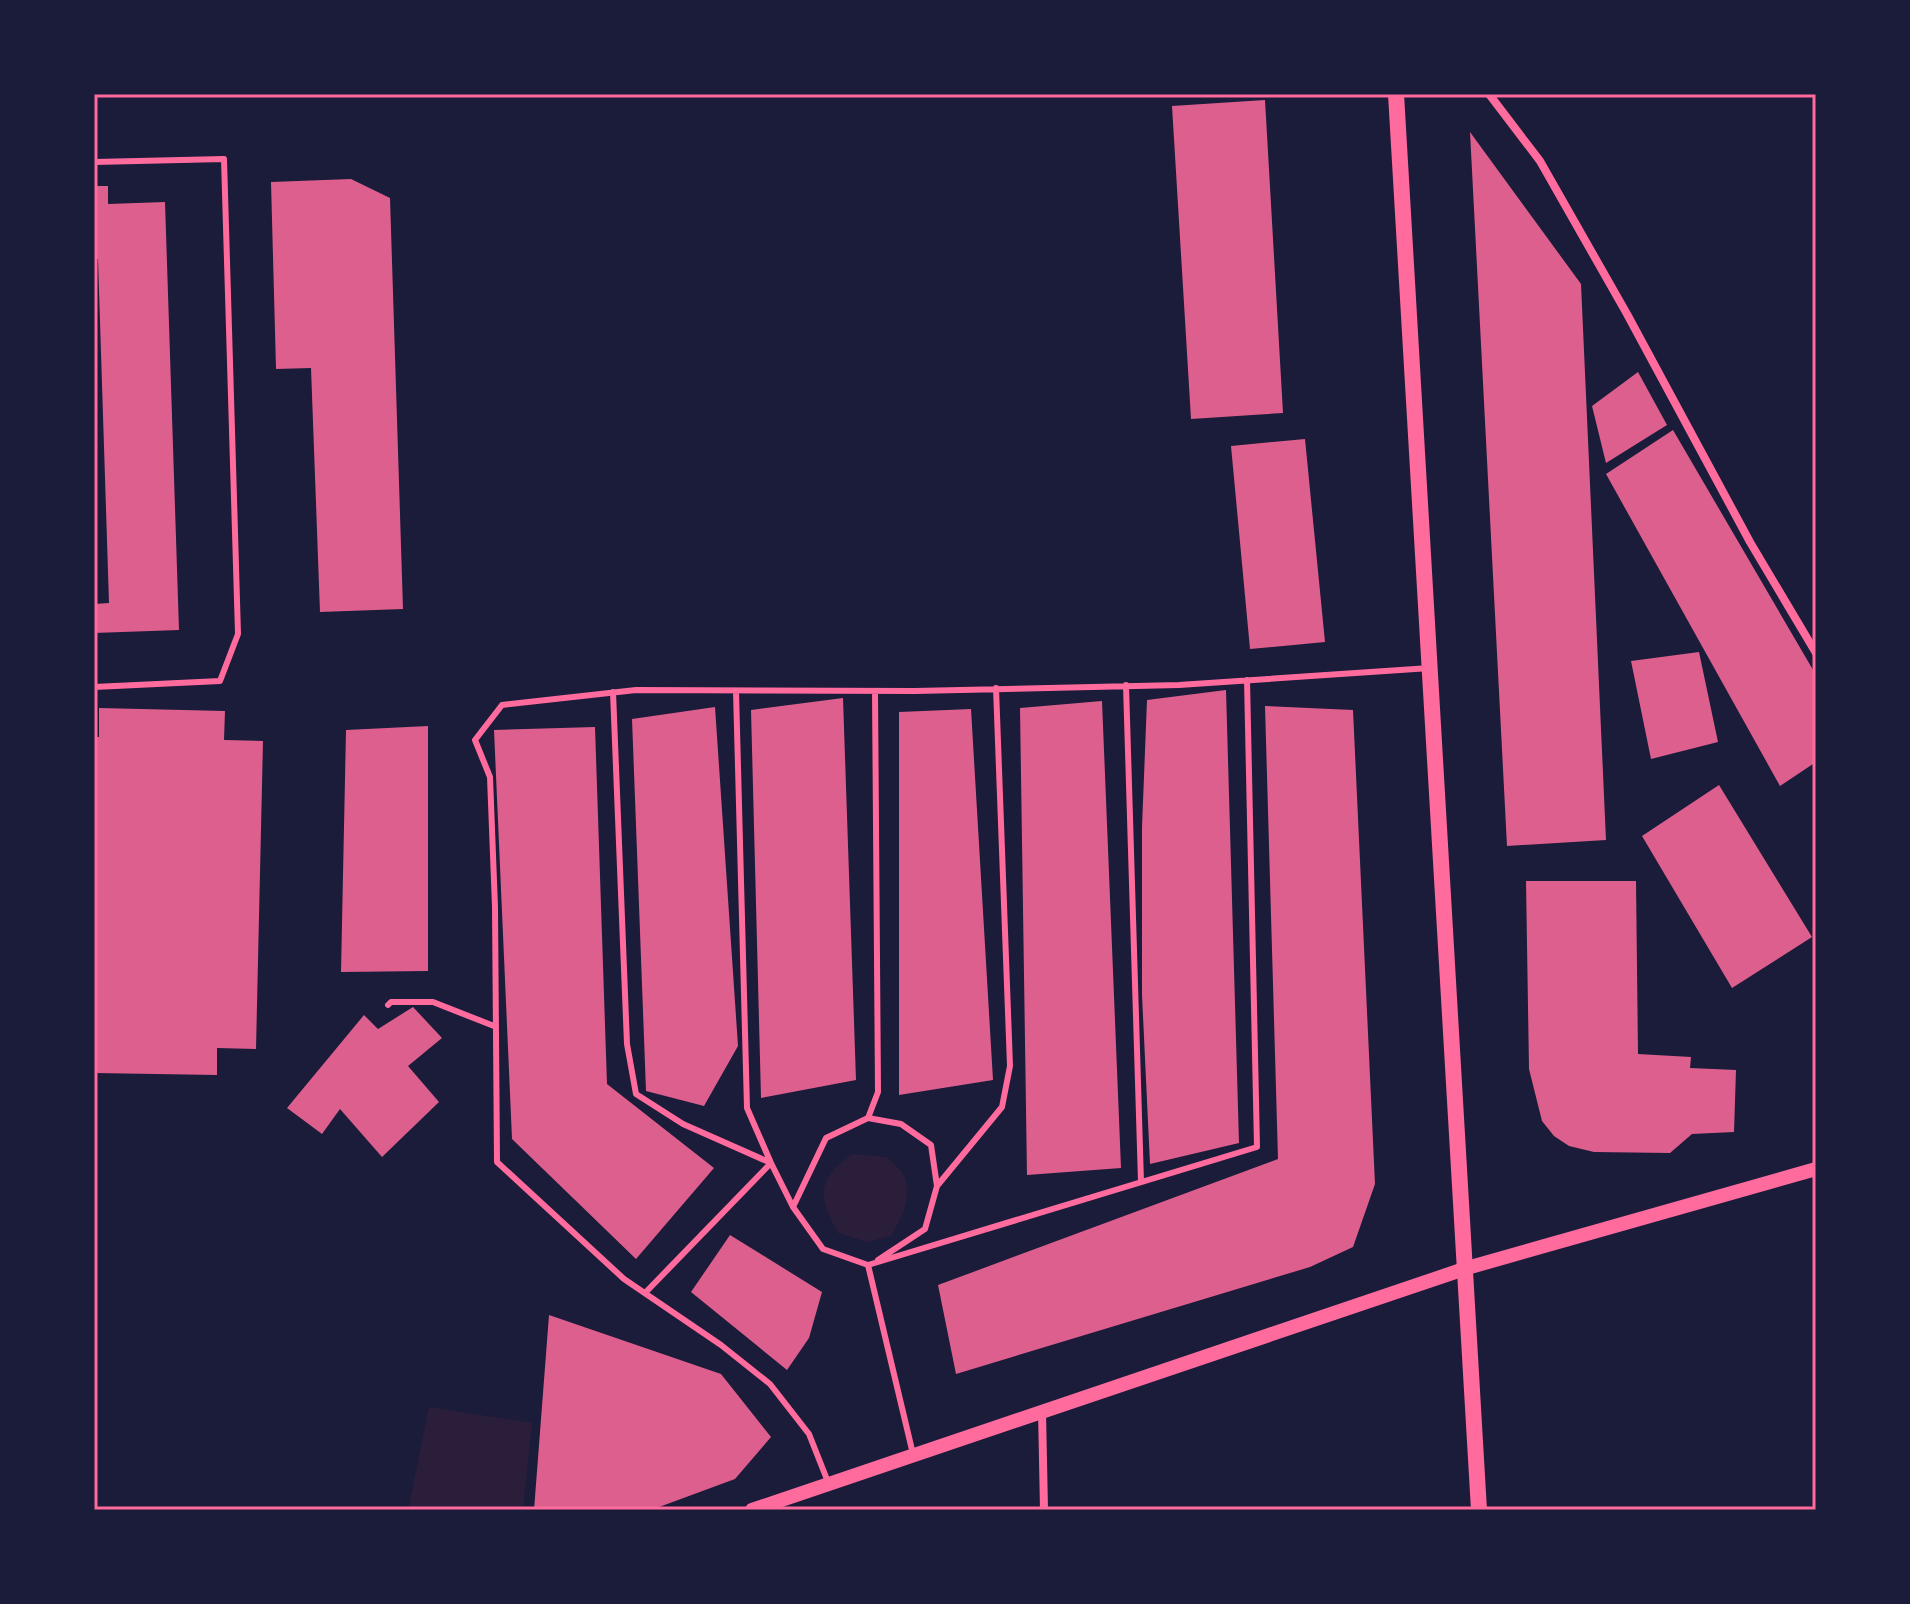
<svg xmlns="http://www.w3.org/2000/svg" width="1910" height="1604" font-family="Commissioner,sans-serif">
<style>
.green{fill:#2a1e3b}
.building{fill:#dd5f8e}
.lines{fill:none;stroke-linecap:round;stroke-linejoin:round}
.service{stroke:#ff6b9d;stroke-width:6}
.minor{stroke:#ff6b9d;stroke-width:8}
.tertiary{stroke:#ff6b9d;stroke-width:14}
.secondary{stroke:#ff6b9d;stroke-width:16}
.neatline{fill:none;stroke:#ff6b9d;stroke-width:3}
</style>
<rect width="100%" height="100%" fill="#1b1b3a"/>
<path class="green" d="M853 1154 887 1157C892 1162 901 1169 904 1176 914 1196 901 1219 891 1236L867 1242 838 1233C818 1196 816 1179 853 1154Z
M429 1407 532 1423 523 1510H408Z"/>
<path class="building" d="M1265 100 1283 413 1191 419 1172 106Z
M1470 132 1581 284 1606 840 1507 846Z
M351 179 390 198 403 609 320 612 311 368 276 369 271 182Z
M94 186H108V204L165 202 179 630 94 633V604L109 603 98 259H94Z
M1638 372 1667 425 1606 463 1592 406Z
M1673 430 1816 675V762L1780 786 1606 474Z
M1305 439 1325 642 1250 649 1231 446Z
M1699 652 1718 742 1651 759 1631 661Z
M1226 690 1239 1143 1150 1164 1142 995V827L1147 700Z
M843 698 856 1080 761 1098 751 710Z
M1102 701 1121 1168 1027 1175 1020 708Z
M1265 706 1353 710 1375 1184 1353 1247 1310 1267 956 1374 938 1285 1278 1159Z
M715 707 738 1046 704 1106 646 1091 632 719Z
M99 708 225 711 224 740 263 741 256 1049 217 1048V1075L94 1073V737H99Z
M971 709 993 1080 899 1095V712Z
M428 726V971L341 972 346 730Z
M595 727 607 1084 714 1168 636 1259 512 1139 494 730Z
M1719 785 1812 937 1732 988 1642 836Z
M1526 881H1636L1638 1054 1691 1057 1690 1068 1736 1070 1734 1132 1692 1134 1670 1153 1594 1152 1569 1146 1554 1136 1542 1121 1529 1069Z
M413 1007 442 1038 408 1066 439 1102 382 1157 340 1109 322 1134 287 1108 364 1015 378 1029Z
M730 1235 822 1292 809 1338 787 1370 691 1292Z
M549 1315 721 1374 771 1437 735 1479 651 1510H534Z"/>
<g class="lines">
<path class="service" d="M94 162 224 159 238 634 220 681 94 687
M1126 685 1141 1182
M613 692 627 1044 636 1094 683 1124 771 1163 793 1207 823 1249 868 1265 913 1454
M388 1005 391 1002H433L494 1026
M868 1118 901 1124 931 1145 937 1186 925 1229 878 1260
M937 1186 1002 1107 1010 1066 996 688
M793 1207 826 1138 868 1118 878 1092 875 691
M868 1265 1257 1147 1247 680
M645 1293 771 1163 747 1108 736 691
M828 1482 809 1434 770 1384 721 1345 624 1279 497 1162 495 907 490 777 475 740 502 705 636 690 915 691 1179 685 1430 668"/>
<path class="minor" d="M1489 94 1540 161 1627 314 1750 542 1816 653
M1042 1411 1044 1510"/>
<path class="tertiary" d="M752 1510 1467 1268 1816 1169"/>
<path class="secondary" d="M1396 94 1479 1510"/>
</g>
<rect width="1910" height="1604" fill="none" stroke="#1b1b3a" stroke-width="192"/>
<rect x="96" y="96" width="1718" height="1412" class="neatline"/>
</svg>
